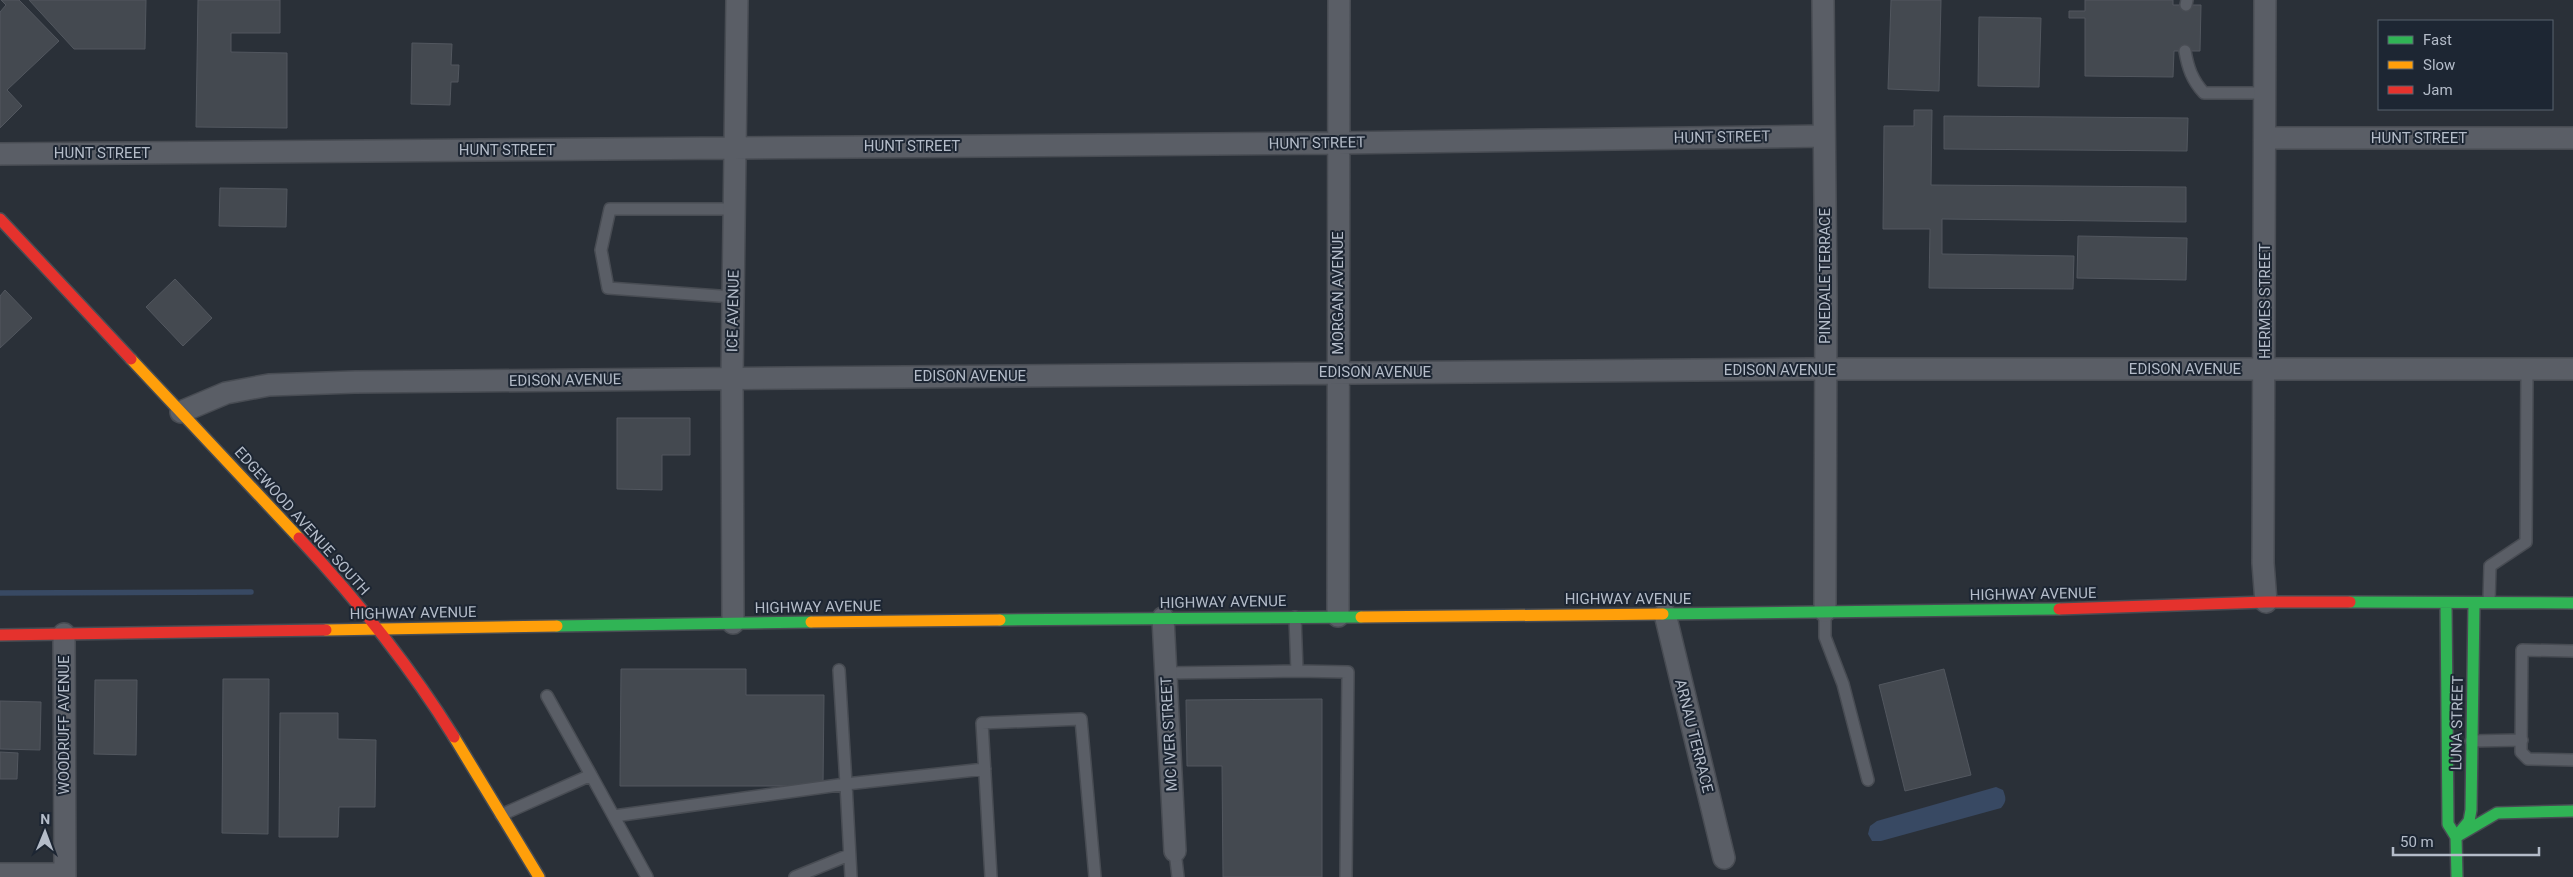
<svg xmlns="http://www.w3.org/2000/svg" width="2573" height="877" font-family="Roboto,sans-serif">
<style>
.water{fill:#384963}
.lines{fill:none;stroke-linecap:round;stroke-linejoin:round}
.stream{stroke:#384963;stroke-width:5.5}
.building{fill:#444950;stroke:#52575f}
.lane-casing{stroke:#484c53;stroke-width:14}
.street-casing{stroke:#484c53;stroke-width:24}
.fast-casing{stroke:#484c53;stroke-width:14}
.slow-casing{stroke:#484c53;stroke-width:14}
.jam-casing{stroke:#484c53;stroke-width:14}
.lane{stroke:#5a5e66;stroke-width:11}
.street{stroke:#5a5e66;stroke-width:21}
.fast{stroke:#30b455;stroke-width:11}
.slow{stroke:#ff9f0a;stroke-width:11}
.jam{stroke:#e5322d;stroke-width:11}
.labels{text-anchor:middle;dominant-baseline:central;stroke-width:4;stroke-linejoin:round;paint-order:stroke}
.street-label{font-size:15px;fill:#b4bcc9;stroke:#1d2633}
</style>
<rect width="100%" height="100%" fill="#2a3038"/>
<path class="water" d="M1996 787 2003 790C2006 798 2007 801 2001 808L1881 841H1872L1868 834 1870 826 1877 821Z"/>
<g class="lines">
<path class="stream" d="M0 593 251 592"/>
</g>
<path class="building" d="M1 0H19L59 41 7 90 22 106 0 128V12L6 5Z
M29 0H146L145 49H74Z
M198 0H280V33H231V52L287 53V128L196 127Z
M1891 0H1941L1939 91 1888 89Z
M2085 0H2173V5H2201L2200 51H2174L2173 77 2085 76V18H2069V11H2085Z
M1979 17 2041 18 2039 87 1978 86Z
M412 43 452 44 451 65H459L458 82H451L450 105 411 104Z
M1914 110H1932L1931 185 2186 187V222L1942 219V254L2074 256 2073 289 1929 288 1930 229H1883L1884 126H1914Z
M1944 116 2188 118 2187 151 1944 149Z
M220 188 287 189 286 227 219 226Z
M2078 236 2187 238 2186 280 2077 278Z
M175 279 212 318 183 346 146 307Z
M5 290 32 318 0 348V296Z
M617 418H690V455H662V490L617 489Z
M621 669H746V695H824L823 786H620Z
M1944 669 1971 775 1905 791 1879 685Z
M223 679H269L268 834 222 833Z
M95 680H137L136 755 94 754Z
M1322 699V877H1223L1222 766H1187L1186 700Z
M0 701 41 702 40 750 0 749Z
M280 713H338V739L376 740 375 807H339L338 837H279Z
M0 752 18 753 17 779H0Z"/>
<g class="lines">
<defs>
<path id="lane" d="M2186 5 2187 0
M2185 51C2188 68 2192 80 2204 93H2265
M733 297 608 288 601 250 610 209H735
M2489 602 2490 566 2526 542 2527 369
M1825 611V637L1843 684 1868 780
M1295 617 1297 671 1348 672 1346 877
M2573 651 2522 650 2521 752 2528 759 2573 760
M839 670 846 784 985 769
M1165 673 1297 671
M547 696 591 775
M2471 741 2522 740
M501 815 591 775 647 877
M614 816 846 784 851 877
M1175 851 1178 877
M795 877 849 855
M991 877 982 723 1081 719 1095 877"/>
<path id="street" d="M1823 0 1826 300 1825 611
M2265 0 2263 563 2266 602
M2266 138H2573
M0 154 1338 143 1824 136
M181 412 226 393 269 385 355 382 1810 369H2573
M1665 614 1724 858
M1338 616 1339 0
M1163 618 1175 851
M733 623 732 378 737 0
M64 634 65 877
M0 874H65"/>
<path id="fast" d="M2350 602 2573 603
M2446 604 2448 824 2456 837 2457 877
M1663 614 2059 609
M1000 620 1361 617
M557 626 811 622
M2456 837 2469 821 2471 810 2474 604
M2456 837 2497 813 2573 811"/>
<path id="slow" d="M131 359 299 538
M1361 617 1663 614
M811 622 1000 620
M326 630 557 626
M454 737 539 877"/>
<path id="jam" d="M0 219 131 359
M299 538C356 599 410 666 454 737
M2059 609 2266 602H2350
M0 635 326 630"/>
</defs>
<use href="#lane" class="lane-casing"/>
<use href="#street" class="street-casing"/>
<use href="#fast" class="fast-casing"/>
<use href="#slow" class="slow-casing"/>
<use href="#jam" class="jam-casing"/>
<use href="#lane" class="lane"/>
<use href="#street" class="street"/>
<use href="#fast" class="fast"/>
<use href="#slow" class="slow"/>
<use href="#jam" class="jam"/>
</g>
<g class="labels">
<g class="street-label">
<text transform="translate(1722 137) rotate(-1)">HUNT STREET</text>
<text x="2419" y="138">HUNT STREET</text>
<text transform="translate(1317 143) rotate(-1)">HUNT STREET</text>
<text x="912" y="146">HUNT STREET</text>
<text x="507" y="150">HUNT STREET</text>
<text x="102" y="153">HUNT STREET</text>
<text transform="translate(1825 276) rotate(-90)">PINEDALE TERRACE</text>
<text transform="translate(1338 293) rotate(-90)">MORGAN AVENUE</text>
<text transform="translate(2265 301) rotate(-90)">HERMES STREET</text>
<text transform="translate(733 311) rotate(-89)">ICE AVENUE</text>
<text x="2185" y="369">EDISON AVENUE</text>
<text x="1780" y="370">EDISON AVENUE</text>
<text x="1375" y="372">EDISON AVENUE</text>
<text x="970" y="376">EDISON AVENUE</text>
<text transform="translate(565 380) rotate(-1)">EDISON AVENUE</text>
<text transform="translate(302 521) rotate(48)">EDGEWOOD AVENUE SOUTH</text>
<text transform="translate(2033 594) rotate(-1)">HIGHWAY AVENUE</text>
<text x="1628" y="599">HIGHWAY AVENUE</text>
<text transform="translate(1223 602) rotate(-1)">HIGHWAY AVENUE</text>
<text transform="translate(818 607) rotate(-1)">HIGHWAY AVENUE</text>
<text transform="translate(413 613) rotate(-1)">HIGHWAY AVENUE</text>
<text transform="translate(2457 723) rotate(-89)">LUNA STREET</text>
<text transform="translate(64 725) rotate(-90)">WOODRUFF AVENUE</text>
<text transform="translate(1169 734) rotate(-93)">MC IVER STREET</text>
<text transform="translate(1694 736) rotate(76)">ARNAU TERRACE</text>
</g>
</g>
<rect x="2378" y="20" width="175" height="90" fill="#1d2633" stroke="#59626f"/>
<rect x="2388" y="36" width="25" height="8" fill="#30b455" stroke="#59626f"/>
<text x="2423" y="45" font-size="15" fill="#b4bcc9">Fast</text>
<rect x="2388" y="61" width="25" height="8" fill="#ff9f0a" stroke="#59626f"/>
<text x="2423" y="70" font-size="15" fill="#b4bcc9">Slow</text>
<rect x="2388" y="86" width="25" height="8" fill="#e5322d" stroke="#59626f"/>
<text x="2423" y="95" font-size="15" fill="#b4bcc9">Jam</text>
<g transform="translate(45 832) rotate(1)" stroke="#1d2633" stroke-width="4" paint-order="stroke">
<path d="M0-4L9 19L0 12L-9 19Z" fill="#b4bcc9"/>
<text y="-8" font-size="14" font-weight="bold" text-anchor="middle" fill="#b4bcc9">N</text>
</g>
<path d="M2393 847v8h146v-8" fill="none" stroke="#b4bcc9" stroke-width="2.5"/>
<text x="2400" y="847" font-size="15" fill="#b4bcc9" stroke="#1d2633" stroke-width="4" paint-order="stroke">50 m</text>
</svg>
